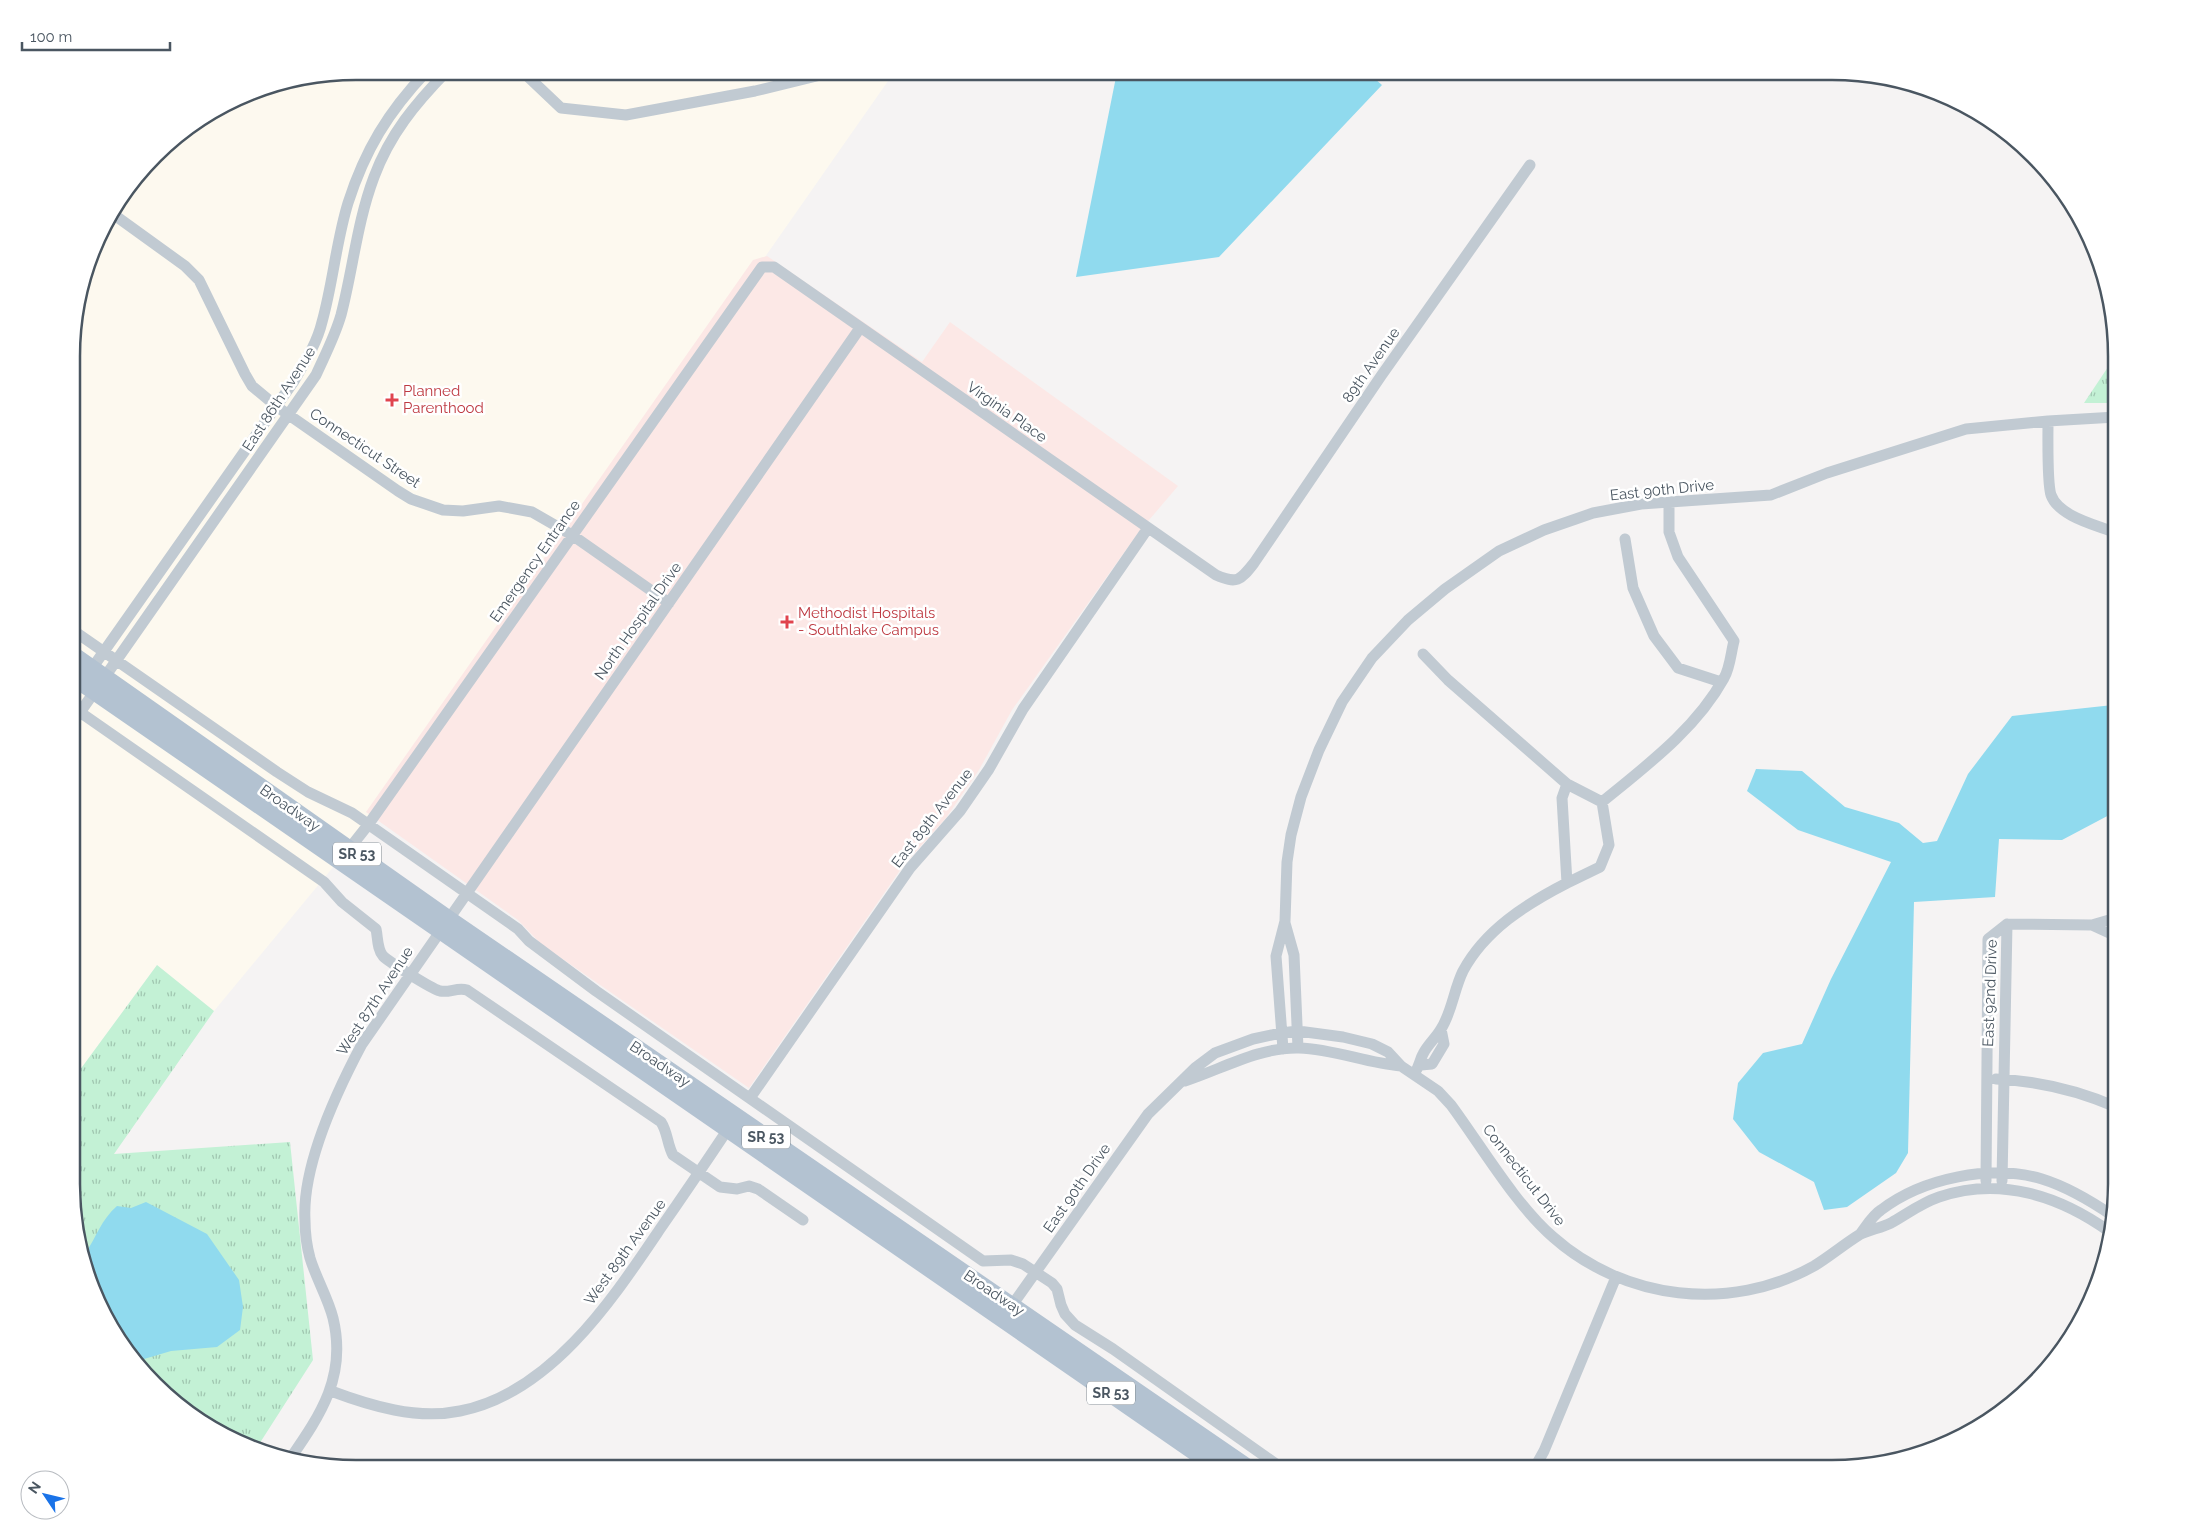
<svg xmlns="http://www.w3.org/2000/svg" width="2188" height="1540" font-family="Raleway,sans-serif">
<style>
.commercial{fill:#fdf9ef}
.medical{fill:#fce8e6}
.grass{fill:url(#grass-tufts)}
.water{fill:#90daee}
.lines{fill:none;stroke-linecap:round;stroke-linejoin:round}
.street{stroke:#c1cad2;stroke-width:11}
.primary{stroke:#b3c2d1;stroke-width:18}
.health-dot{fill:#e0444e;stroke:#fff;stroke-width:2}
.labels{text-anchor:middle;dominant-baseline:central;stroke-width:5;stroke-linejoin:round;paint-order:stroke}
.shield{fill:#fff;stroke:#808990;stroke-width:1}
.shield-label{font-size:14px;font-weight:bold;fill:#4a5661}
.street-label{font-size:15px;fill:#4a5661;stroke:#fff}
.health-label{font-size:15px;fill:#be3a42;stroke:#fff;text-anchor:start}
.rim{fill:none;stroke:#4a5661;stroke-width:2.5}
</style>
<defs>
<pattern id="grass-tufts" width="24" height="20" patternUnits="userSpaceOnUse" patternTransform="scale(1.25)"><rect width="24" height="20" fill="#c3f1d5"/><path d="M3 7l-1-3M5 7V3M7 7l1-3M15 17l-1-3M17 17v-4M19 17l1-3" fill="none" stroke="#a0c6b0"/></pattern>
</defs>
<rect width="100%" height="100%" fill="#f5f3f3"/>
<path class="commercial" d="M356 71H895L368 825 214 1011 157 965 74 1078V319L101 230 168 142 247 93Z"/>
<path class="medical" d="M767 256 922 362 950 322 1178 486 1138 533 1012 710 979 770 946 818 903 866 749 1088 541 944 518 920 366 812 753 260Z"/>
<path class="grass" d="M2116 355V403H2084Z
M157 965 214 1011 114 1154 290 1142 313 1360 256 1449 183 1410 109 1326 74 1221V1078Z"/>
<path class="water" d="M1117 72H1367L1382 85 1219 257 1076 277Z
M250 92 241 103 219 111 247 93Z
M2113 705 2116 707V808L2113 813 2062 840 1999 839 1995 897 1914 902 1908 1153 1896 1173 1847 1207 1824 1210 1814 1182 1759 1152 1733 1119 1738 1083 1763 1053 1802 1044 1831 979 1891 862 1798 830 1747 791 1756 769 1802 771 1845 807 1899 823 1923 843 1937 841 1968 774 2012 716Z
M146 1202 207 1234 239 1280 243 1307 240 1330 217 1347 171 1351 144 1359 137 1358 109 1326 85 1254C97 1236 101 1220 117 1206L131 1208Z"/>
<g class="lines">
<path class="street" d="M522 71 561 108 626 115 755 91 837 71
M113 214 185 266 199 280 245 374 252 386 276 406 398 491 411 499 443 510 463 511 499 506 532 512 572 535 669 603
M2048 421C2048 436 2047 483 2051 495 2059 517 2097 525 2116 533
M1625 539 1633 588 1654 636 1678 668 1721 682
M74 631 277 772 308 792 352 813 518 929 529 941 596 991 983 1261 1011 1260 1023 1264 1052 1283 1057 1289 1061 1305 1065 1314 1075 1325 1113 1349 1283 1469
M1423 654 1448 680 1567 784 1602 802 1609 845 1600 867 1567 883 1562 798 1567 784
M74 694 294 381C305 362 317 343 322 322 333 283 336 242 348 203 365 150 388 112 427 71
M74 708 324 882 342 902 376 929C378 938 377 949 383 956 389 962 432 989 440 991 450 993 457 987 467 990L661 1122C668 1133 667 1144 673 1155L720 1187 737 1189 749 1186 758 1189 803 1220
M74 721 316 375C325 355 335 336 341 315 353 269 357 222 374 177 390 134 415 104 447 71
M1602 802C1646 766 1696 729 1724 678 1730 668 1731 652 1734 641L1678 557 1669 532V502
M344 850 349 849 368 825 762 267H774L1216 575C1237 584 1240 581 1254 563L1381 376 1530 165
M1285 923 1294 955 1298 1048
M2007 924 2092 925 2116 918
M2092 925 2116 936
M1283 1049 1276 956 1285 921 1287 862 1291 835 1301 797 1319 750 1342 702 1372 658 1408 620 1445 589 1499 551 1544 530 1593 513 1641 504 1771 495 1827 473 1966 429 2048 421 2116 417
M1421 1065 1432 1064 1444 1044 1441 1029
M1414 1074C1420 1066 1419 1061 1423 1054 1428 1044 1436 1038 1441 1029 1452 1012 1454 989 1463 971 1485 930 1526 904 1567 883
M1996 1079C2038 1081 2077 1090 2116 1107
M1185 1081C1222 1069 1259 1047 1299 1048 1334 1049 1366 1063 1401 1066
M750 1098 910 868 960 811 989 769 1023 709 1148 528
M1986 1181 1988 939 2007 924
M2002 1181 2007 924
M1861 1233C1867 1225 1873 1215 1881 1210 1923 1178 1991 1164 2042 1179 2068 1187 2091 1201 2113 1216
M1008 1311 1148 1114 1195 1068 1215 1053 1253 1039 1281 1033 1298 1031 1343 1037 1372 1044 1388 1052 1401 1066 1438 1091 1451 1105C1482 1147 1515 1204 1553 1237 1624 1300 1730 1313 1814 1266 1829 1257 1843 1245 1859 1235 1868 1230 1881 1228 1891 1223 1907 1214 1921 1203 1939 1197 2000 1176 2060 1196 2110 1232
M331 1391C371 1406 417 1420 460 1411 551 1393 612 1300 660 1229 683 1196 706 1162 728 1129
M290 1459C321 1414 347 1376 333 1318 328 1298 316 1278 310 1258 307 1247 305 1232 305 1220 302 1166 337 1091 362 1044L860 328
M1534 1469 1544 1451 1616 1277"/>
<path class="primary" d="M74 656 448 919 1249 1469
M74 677 1220 1469"/>
</g>
<g class="health-dot">
<path d="M389.5 392.5h5v5h5v5h-5v5h-5v-5h-5v-5h5z"/>
<path d="M784.5 614.5h5v5h5v5h-5v5h-5v-5h-5v-5h5z"/>
</g>
<g class="labels">
<g class="shield">
<rect x="333" y="842.5" width="48" height="23" rx="4"/>
<rect x="742" y="1125.5" width="48" height="23" rx="4"/>
<rect x="1087" y="1381.5" width="48" height="23" rx="4"/>
</g>
<g class="shield-label">
<text x="357" y="854">SR 53</text>
<text x="766" y="1137">SR 53</text>
<text x="1111" y="1393">SR 53</text>
</g>
<g class="street-label">
<text transform="translate(1371 365) rotate(-55)">89th Avenue</text>
<text transform="translate(279 399) rotate(-57)">East 86th Avenue</text>
<text transform="translate(1007 412) rotate(35)">Virginia Place</text>
<text transform="translate(365 448) rotate(34)">Connecticut Street</text>
<text transform="translate(1662 490) rotate(-6)">East 90th Drive</text>
<text transform="translate(535 561) rotate(-55)">Emergency Entrance</text>
<text transform="translate(638 621) rotate(-55)">North Hospital Drive</text>
<text transform="translate(290 808) rotate(35)">Broadway</text>
<text transform="translate(932 818) rotate(-52)">East 89th Avenue</text>
<text transform="translate(1990 993) rotate(-88)">East 92nd Drive</text>
<text transform="translate(375 1001) rotate(-57)">West 87th Avenue</text>
<text transform="translate(660 1064) rotate(34)">Broadway</text>
<text transform="translate(1524 1175) rotate(52)">Connecticut Drive</text>
<text transform="translate(1077 1188) rotate(-55)">East 90th Drive</text>
<text transform="translate(625 1252) rotate(-54)">West 89th Avenue</text>
<text transform="translate(994 1293) rotate(34)">Broadway</text>
</g>
<g class="health-label">
<text x="403" y="391">Planned<tspan x="403" dy="17">Parenthood</tspan></text>
<text x="798" y="613">Methodist Hospitals<tspan x="798" dy="17">- Southlake Campus</tspan></text>
</g>
</g>
<path d="M0 0H2188V1540H0ZM356 80H1832A276 276 0 0 1 2108 356V1184A276 276 0 0 1 1832 1460H356A276 276 0 0 1 80 1184V356A276 276 0 0 1 356 80Z" fill="#fff" fill-rule="evenodd"/>
<path class="rim" d="M356 80H1832A276 276 0 0 1 2108 356V1184A276 276 0 0 1 1832 1460H356A276 276 0 0 1 80 1184V356A276 276 0 0 1 356 80Z"/>
<g transform="translate(45 1495) rotate(305)"><circle r="24" fill="#ffffff" stroke="#b7bbc0"/>
<path d="M0-4L9 19L0 12L-9 19Z" fill="#1a73e8"/>
<text y="-8" font-size="14" font-weight="bold" text-anchor="middle" fill="#4a5661">N</text>
</g>
<path d="M22 42v8h148v-8" fill="none" stroke="#4a5661" stroke-width="2.5"/>
<text x="30" y="42" font-size="15" fill="#4a5661" stroke="#ffffff" stroke-width="4" paint-order="stroke">100 m</text>
</svg>
